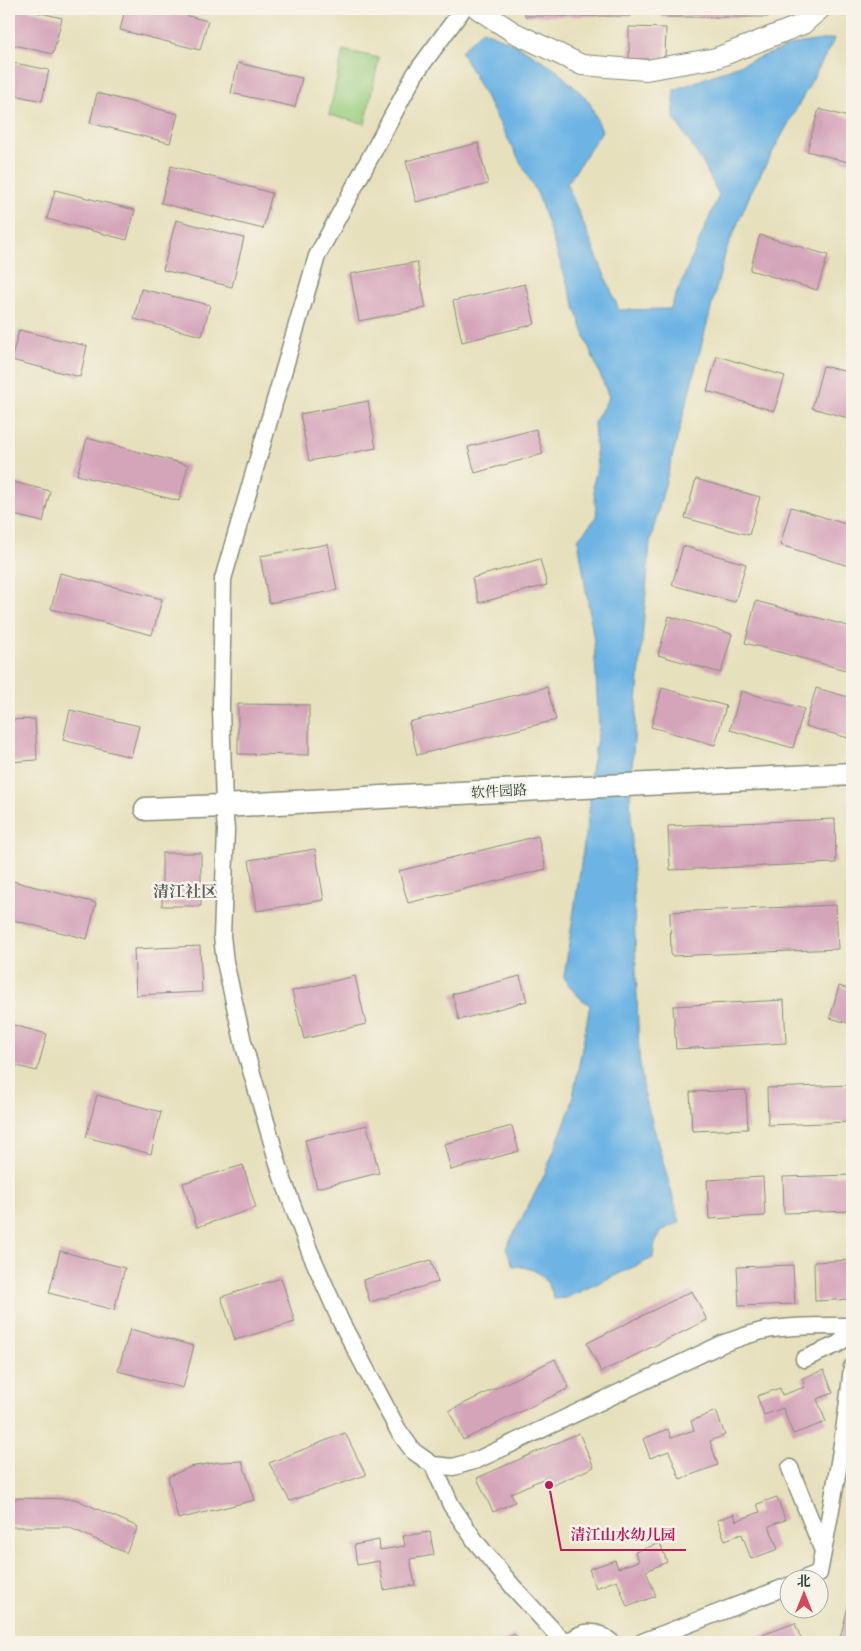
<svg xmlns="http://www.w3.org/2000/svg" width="861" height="1651" font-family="'Libre Caslon Text','Noto Serif SC',serif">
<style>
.green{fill:#99cd7e;stroke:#5c8559}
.water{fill:#6db4e4;stroke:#46788c}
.building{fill:#d4a4b9}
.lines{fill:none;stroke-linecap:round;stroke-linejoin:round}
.minor-casing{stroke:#838e78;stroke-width:19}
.tertiary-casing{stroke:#838e78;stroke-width:22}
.secondary-casing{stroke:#838e78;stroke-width:25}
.minor{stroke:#fff;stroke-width:16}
.tertiary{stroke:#fff;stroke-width:20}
.secondary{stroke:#fff;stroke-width:22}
.labels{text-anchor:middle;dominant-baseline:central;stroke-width:5;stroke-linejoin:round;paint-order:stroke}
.street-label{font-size:14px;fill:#1f3d34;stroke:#f7f3e8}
.quarter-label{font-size:16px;font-weight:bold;fill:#5e6163;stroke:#f7f3e8}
.leader{fill:none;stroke:#c2185b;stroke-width:2}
.callout-dot{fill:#c2185b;stroke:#f7f3e8;stroke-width:2}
.callout-label{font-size:15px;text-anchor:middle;font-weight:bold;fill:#c2185b;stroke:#f7f3e8;stroke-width:5;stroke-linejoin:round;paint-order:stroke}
</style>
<rect width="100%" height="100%" fill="#f7f3e8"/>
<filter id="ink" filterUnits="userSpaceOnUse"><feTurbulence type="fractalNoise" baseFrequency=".02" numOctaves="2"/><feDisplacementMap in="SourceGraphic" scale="10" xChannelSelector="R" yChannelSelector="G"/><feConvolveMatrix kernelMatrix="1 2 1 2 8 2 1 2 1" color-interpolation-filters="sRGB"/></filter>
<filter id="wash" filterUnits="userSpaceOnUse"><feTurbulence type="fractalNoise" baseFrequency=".0096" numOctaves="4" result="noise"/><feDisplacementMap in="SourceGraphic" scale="20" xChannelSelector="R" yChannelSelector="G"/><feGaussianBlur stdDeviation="1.12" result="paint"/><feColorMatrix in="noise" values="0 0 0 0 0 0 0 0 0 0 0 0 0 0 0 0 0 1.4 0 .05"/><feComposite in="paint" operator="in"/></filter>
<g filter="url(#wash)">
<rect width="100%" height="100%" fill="#e7e0bd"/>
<path class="green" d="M343 50 379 58 365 124 329 115Z"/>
<path class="water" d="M483 30 514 44 552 66 589 101 602 131 567 184 619 310 670 309 719 195 703 163 674 118V90L795 44 835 38 752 190 726 251 650 542 630 790 639 1056 644 1093 680 1223C660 1227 654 1239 653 1258L566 1298 554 1299C548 1276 536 1267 513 1266L506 1248 544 1176 571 1107 590 1005C578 998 571 989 564 977L590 804 589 781 599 729 594 641 578 539 597 517 593 485 597 468 594 423 609 397 586 340 538 195 461 51Z"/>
<g id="blocks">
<path class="building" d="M9 9H24L62 18 53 54 9 44Z
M125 9H161L208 21 200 50 120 30Z
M525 9H631V16H525Z
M661 9H768V17H661Z
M629 27 666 28 665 59H629Z
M14 63 49 70 42 101 9 94V85Z
M238 63 302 78 295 107 231 93Z
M97 93 178 114 170 143 90 123Z
M819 109 852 118V163L807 151Z
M478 143 488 184 416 202 406 161Z
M171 166 272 193 263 229 161 203Z
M9 168 15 169 9 191Z
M55 190 135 210 127 240 47 219Z
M176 220 244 238 232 287 163 270Z
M760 235 828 255 817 290 750 270Z
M417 262 426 308 359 321 350 274Z
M525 284 535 324 462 342 453 301Z
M141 289 210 305 202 336 134 319Z
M19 330 87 346 80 377 11 360Z
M717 356 785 376 774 411 707 391Z
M823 366 852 373V419L812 408Z
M368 401 376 448 309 461 300 414Z
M536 429 543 454 475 473 468 447Z
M87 438 188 465 179 501 77 475Z
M696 479 760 497 749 535 685 518Z
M9 481 50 491 43 522 9 514Z
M791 507 852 526V567L780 545Z
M328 544 337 590 269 603 260 556Z
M683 546 746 564 735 602 672 585Z
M540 559 547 585 479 603 472 578Z
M60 573 162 599 152 635 51 609Z
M756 601 852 627V660L849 671 745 643Z
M669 616 732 634 721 673 658 655Z
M547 687 556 720 417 755 409 722Z
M662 688 726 706 715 745 651 727Z
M816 688 852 698V739L805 726Z
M741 691 804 709 793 748 730 730Z
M238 704 309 705V755L238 754Z
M70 710 139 726 131 757 63 740Z
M35 719 37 760 9 762V720Z
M835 819 836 863 670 870 668 826Z
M538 836 546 869 408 903 399 871Z
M315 849 324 900 257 911 249 860Z
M162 853H201V906H162Z
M9 880 96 903 87 939 9 919Z
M836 905 838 949 671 956 670 912Z
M200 946 202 992 136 995 134 949Z
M355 976 366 1024 304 1039 292 991Z
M520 976 527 1001 459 1020 452 994Z
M839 986 852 990V1024L830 1018Z
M784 1000 786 1043 676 1049 673 1006Z
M9 1024 47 1034 37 1071 9 1064Z
M852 1085V1122L768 1125 767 1088Z
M746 1090 748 1129 692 1131 690 1092Z
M97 1095 161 1112 151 1154 86 1137Z
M367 1125 379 1173 317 1188 305 1140Z
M512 1126 519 1151 451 1170 444 1144Z
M243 1165 256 1208 197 1227 183 1183Z
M852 1175V1211L784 1213 783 1177Z
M763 1177 765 1216 709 1219 707 1180Z
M60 1251 125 1268 114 1310 49 1293Z
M431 1260 438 1282 370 1302 363 1280Z
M852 1260V1299L815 1301 814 1262Z
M793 1265 795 1304 739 1306 737 1267Z
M281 1278 295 1322 235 1340 221 1297Z
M692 1291 707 1320 601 1372 587 1343Z
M130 1329 194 1346 183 1388 118 1371Z
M555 1359 569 1388 463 1440 449 1411Z
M824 1370 833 1393 817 1399 826 1422 793 1434 783 1408 764 1415 757 1396 780 1388 782 1395 805 1387 802 1378Z
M716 1411 725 1435 710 1441 718 1465 680 1479 669 1451 650 1458 643 1439 668 1429 671 1438 694 1430 691 1421Z
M345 1433 366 1475 290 1501 269 1463Z
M579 1433 594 1467 549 1487 545 1478 511 1493 515 1502 493 1512 477 1478Z
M242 1461 255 1500 178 1519 168 1477 190 1467 219 1462Z
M777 1497 785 1520 769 1526 778 1549 751 1559 742 1534 725 1540 717 1520 734 1514 736 1521 760 1512 757 1504Z
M9 1498 75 1499 138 1527 126 1553 68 1527H9Z
M430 1532 434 1555 410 1559 415 1585 384 1590 379 1561 357 1565 354 1545 379 1540 380 1550 405 1546 403 1536Z
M660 1543 667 1562 646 1571 656 1596 627 1607 617 1580 596 1588 589 1569 615 1560 618 1568 639 1561 635 1552Z
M850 1599 852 1600V1642H839Z
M795 1623 802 1642H743Z
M514 1634 519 1642H499Z"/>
</g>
</g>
<g filter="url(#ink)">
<use href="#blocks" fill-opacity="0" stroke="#838e78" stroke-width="1"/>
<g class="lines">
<defs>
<path id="minor" d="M463 9 415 74 317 256 223 579 221 709 224 806 226 830 222 936 225 962 244 1046 282 1177 310 1252 341 1322 398 1430 413 1451 433 1465 453 1467 477 1460 724 1343C740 1338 756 1331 773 1329 799 1325 826 1326 852 1326
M804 1359 838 1344 852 1332
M433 1465 451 1505 476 1542 514 1588 560 1638 567 1642
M790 1468 823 1551
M806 1578 819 1573C832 1505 845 1436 852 1367
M570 1642C582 1629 599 1630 611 1642
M642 1642 788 1586"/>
<path id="tertiary" d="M478 9 513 32 582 65 646 70 716 58 803 24 820 9"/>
<path id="secondary" d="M146 809 224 806 418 795 852 774"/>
</defs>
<use href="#minor" class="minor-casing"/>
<use href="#tertiary" class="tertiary-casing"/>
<use href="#secondary" class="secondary-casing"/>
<use href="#minor" class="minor"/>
<use href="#tertiary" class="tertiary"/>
<use href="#secondary" class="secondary"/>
</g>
</g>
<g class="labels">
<g class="street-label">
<text transform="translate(499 791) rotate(-3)">软件园路</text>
</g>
<g class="quarter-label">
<text x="185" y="891">清江社区</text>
</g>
</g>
<path class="leader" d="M549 1485L561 1550H686"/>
<circle class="callout-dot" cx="549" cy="1485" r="5"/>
<g class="callout-label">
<text x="623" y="1540">清江山水幼儿园</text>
</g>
<rect width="861" height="1651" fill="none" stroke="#f7f3e8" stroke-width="30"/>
<g transform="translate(804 1594)"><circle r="24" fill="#f7f3e8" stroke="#a1aaa0"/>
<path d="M0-4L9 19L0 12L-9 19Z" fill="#d1495b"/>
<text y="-8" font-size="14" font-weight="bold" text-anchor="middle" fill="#1f3d34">北</text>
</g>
</svg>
